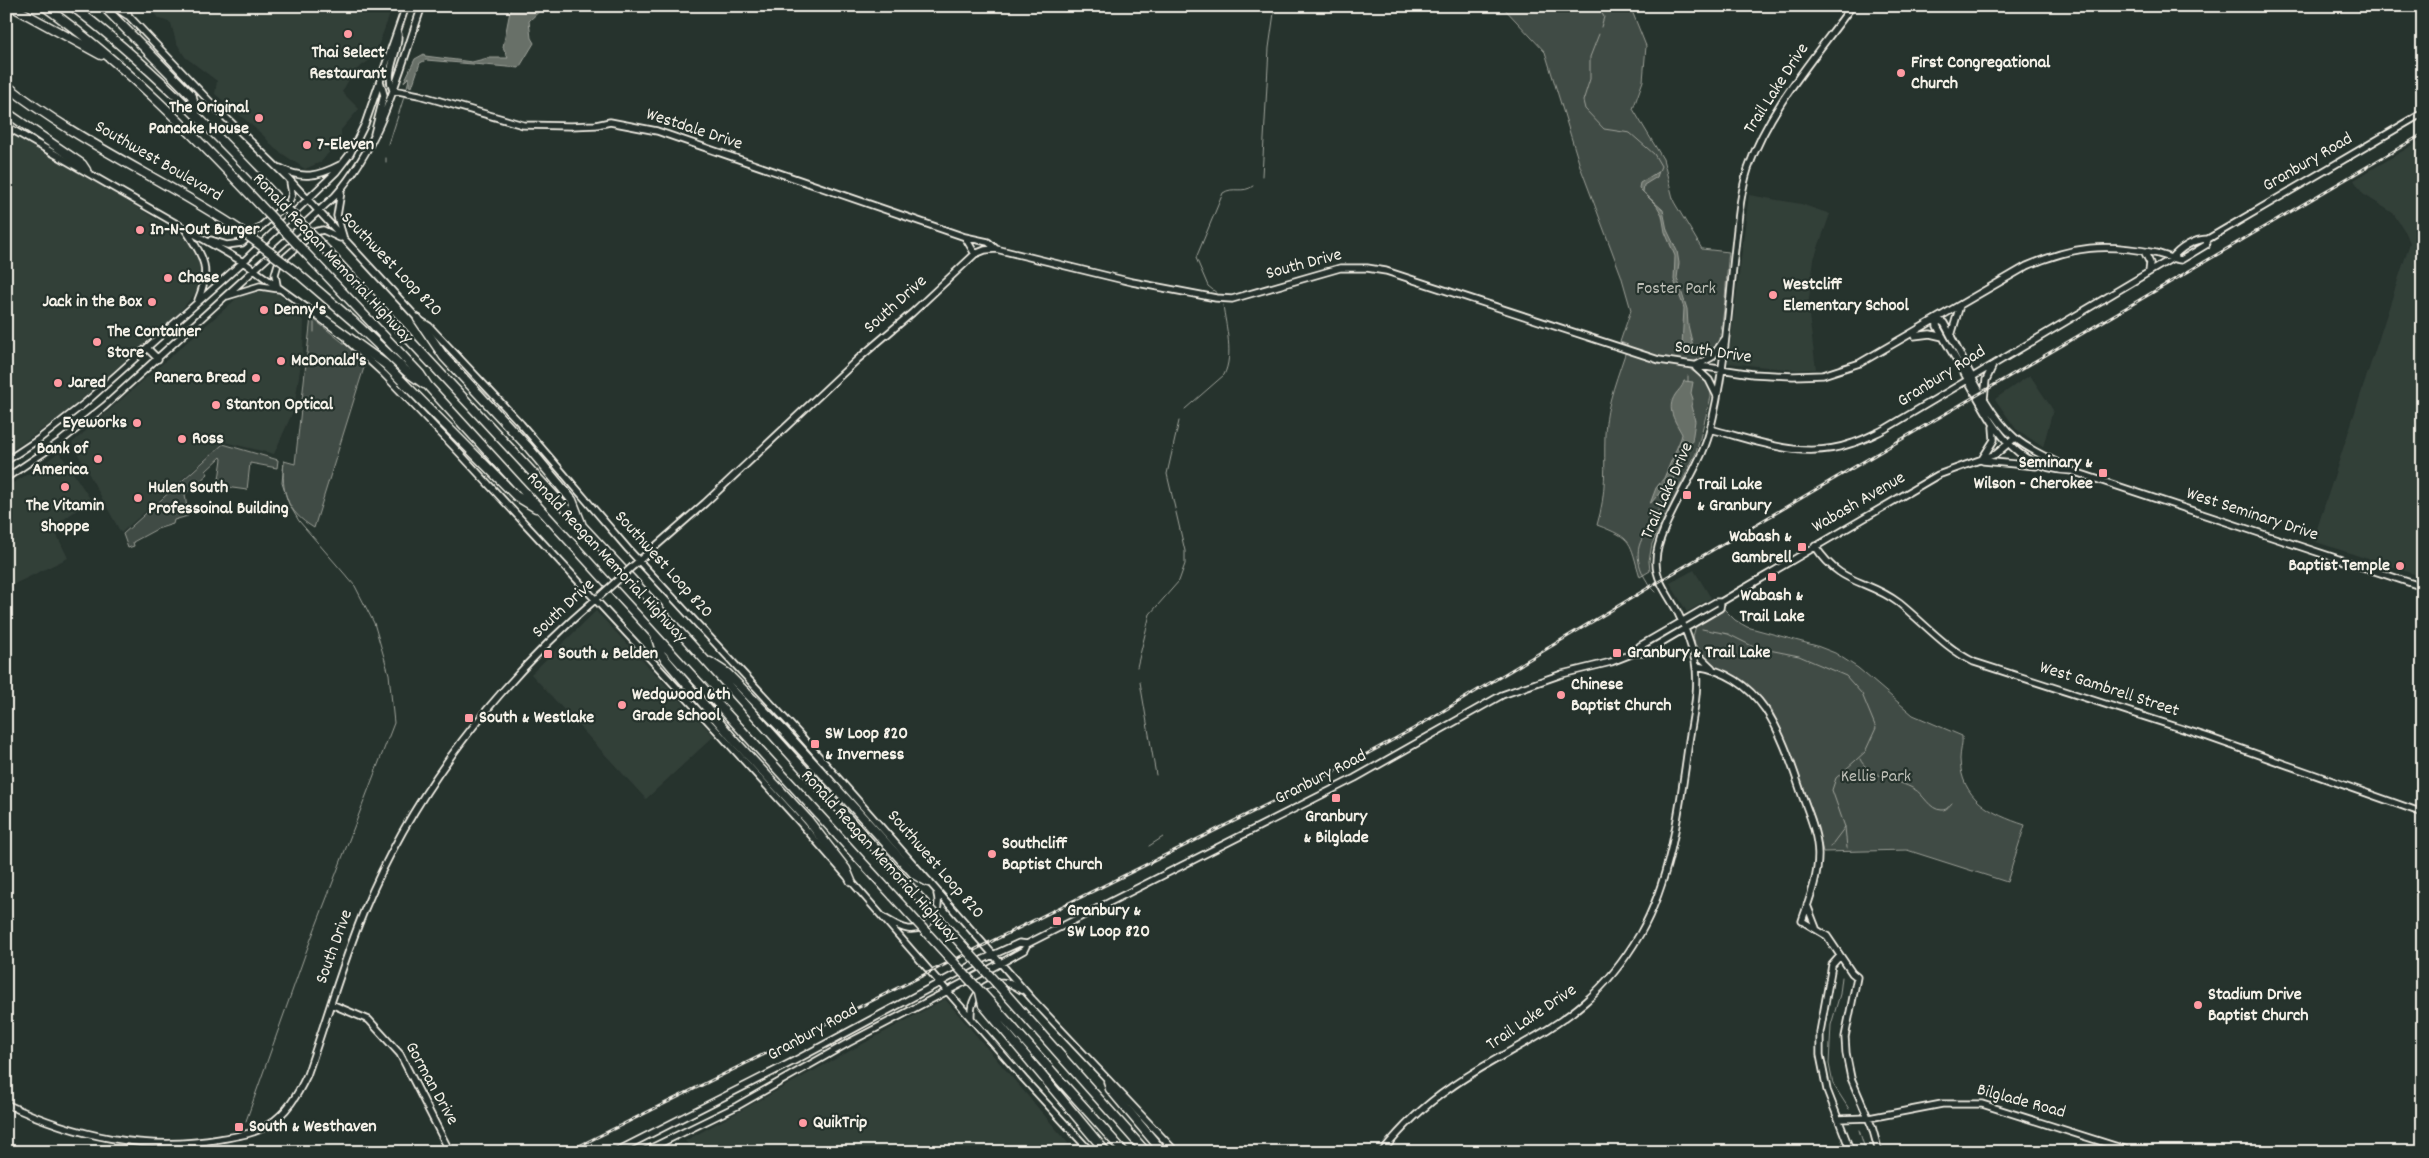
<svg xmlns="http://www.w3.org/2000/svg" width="2429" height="1158" font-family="Dekko,sans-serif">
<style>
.built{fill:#333f39}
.green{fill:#414b45;stroke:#9a9e96}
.water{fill:#676f68;stroke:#9fa39b}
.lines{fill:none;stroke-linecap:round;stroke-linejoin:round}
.stream{stroke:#9fa39b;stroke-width:1}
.secondary-casing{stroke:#f4f1e8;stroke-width:9}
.highway-casing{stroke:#f4f1e8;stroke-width:11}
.secondary{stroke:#26332d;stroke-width:5.5}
.highway{stroke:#26332d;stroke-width:8}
.rail-casing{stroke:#f4f1e8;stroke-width:3}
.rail{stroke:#26332d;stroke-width:1;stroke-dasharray:4;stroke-linecap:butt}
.secondary-bridge-casing{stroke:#f4f1e8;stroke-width:9;stroke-linecap:butt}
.highway-bridge-casing{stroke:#f4f1e8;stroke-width:11;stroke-linecap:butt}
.secondary-bridge{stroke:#26332d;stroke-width:5.5}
.highway-bridge{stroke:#26332d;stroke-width:8}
.poi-dot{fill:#ff9aa2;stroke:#26332d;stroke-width:2}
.labels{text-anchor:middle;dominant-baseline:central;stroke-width:4.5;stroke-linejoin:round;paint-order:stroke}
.poi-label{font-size:18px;font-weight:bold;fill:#f4f1e8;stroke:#26332d;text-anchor:start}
.street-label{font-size:18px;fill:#f4f1e8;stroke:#26332d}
.park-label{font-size:18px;fill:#bebfb7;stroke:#26332d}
</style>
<rect width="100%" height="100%" fill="#26332d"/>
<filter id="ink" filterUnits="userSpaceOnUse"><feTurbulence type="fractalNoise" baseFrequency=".02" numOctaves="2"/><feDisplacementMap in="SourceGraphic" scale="10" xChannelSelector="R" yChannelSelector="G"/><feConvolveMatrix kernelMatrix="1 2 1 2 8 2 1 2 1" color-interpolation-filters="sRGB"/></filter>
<g filter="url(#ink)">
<path class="built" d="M147 6H393L374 57 353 72 342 92 359 109 341 130V138L321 162 305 169 274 148 264 136 215 94 217 81 185 57 176 42 171 23 158 18Z
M6 130 104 186 185 238 199 255 202 268 198 290 177 315 66 413 6 454Z
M2423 139V577L2313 541 2410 243 2406 233 2393 213 2363 194 2354 180Z
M1749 195 1801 204 1830 214 1814 259 1811 282 1808 308 1816 369 1797 370 1728 363Z
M256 290 278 293 304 322 303 350 294 409 274 454 224 442 121 533 72 443 236 299Z
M2030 375 2053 410 2043 447 2016 429 1995 399Z
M59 452 91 500 53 527 68 558 6 588V487L35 470Z
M1694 570 1711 598 1687 612 1670 583Z
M596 611 714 736 646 799 531 674Z
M945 999 1068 1143 1059 1152H696L685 1141Z"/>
<path class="green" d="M1502 6H1630L1646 46 1643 81 1633 109 1663 159 1674 202 1702 249 1729 252C1726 272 1725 334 1715 349 1709 357 1701 359 1692 362L1691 370 1707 381 1711 391V397L1696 453 1652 544 1649 561 1650 571 1640 577C1629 541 1634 539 1597 525 1607 492 1604 467 1605 434 1606 404 1619 373 1628 345L1620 342 1631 310 1621 275 1580 166 1545 52Z
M311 317 366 361 314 528C286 511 281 492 284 461L295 464Z
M223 444 278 460 277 468 250 463 247 490 218 486 222 459 221 457 206 471 208 474 185 494 188 516 174 520 173 524 157 529 133 542 134 546 128 548 123 534Z
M1724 609 1735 620 1747 627 1817 646 1835 653 1858 668 1913 715 1962 736C1963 744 1960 751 1960 759 1961 799 1991 814 2025 825L2007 882 1907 850 1823 852 1815 818 1782 731 1771 709 1744 683 1713 666 1695 644 1693 636 1696 626Z"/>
<path class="water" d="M511 6H545L529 21 531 38 534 43 519 68 426 60 420 63 412 87 409 86V77L404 82 415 59 424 54 425 56 472 62 488 58H508L503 47Z
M1659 171 1657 177 1644 185 1643 192 1663 210 1667 230 1677 251 1679 263 1677 278 1687 309 1688 325 1693 346 1691 351H1683L1682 346 1684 308 1674 280 1675 256 1665 232 1662 215 1657 206 1639 188 1640 183Z
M1684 381 1693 382 1691 393 1693 399 1691 406 1695 421 1692 441 1671 483H1669L1664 498V488L1650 504 1656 488 1664 478 1681 438 1682 434C1675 421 1666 409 1675 395 1679 389 1682 388 1684 381Z"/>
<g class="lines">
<path class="stream" d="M1598 6 1604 17 1601 27
M1599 34 1590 57V79L1583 101 1585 109 1604 129 1630 133 1654 154 1661 166 1659 171
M407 87 409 79
M389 144 404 97
M386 162V158
M1262 176 1269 48 1275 6
M1218 294 1208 286 1196 258 1223 193C1233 186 1243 194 1253 186
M314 332V323
M1688 376V381
M1185 409 1224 375C1234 355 1226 327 1223 305
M1656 592C1643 580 1632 557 1642 539 1649 525 1659 512 1664 497
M1702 629 1728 634 1754 647 1799 656 1846 676 1862 694 1876 728 1865 752 1836 778 1832 790 1845 827 1847 848
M1137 667 1150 614 1179 581 1185 564V551L1167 474 1179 421
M1140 682 1156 775
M1860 759C1867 776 1899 780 1914 789 1924 794 1929 810 1942 810 1947 810 1949 806 1952 803
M1149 846 1163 837
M1830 847 1845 827
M1842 977 1840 994 1831 1025 1829 1064 1833 1084 1849 1109
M246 1121 306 952 394 723 389 674 374 623 355 586 299 521 289 504 282 483 284 461
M1859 1130 1866 1152
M236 1152V1151"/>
<defs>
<path id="secondary" d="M125 12 212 104 289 179 418 319 429 326 521 424 628 549 801 736 1032 999 1176 1152
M393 90 419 95 523 125 571 126 596 125 610 122 657 131 965 237 975 254
M393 90C384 71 399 54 398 34
M6 126 243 262 318 316
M374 134 384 95 380 81
M280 168C302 180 319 176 340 165
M341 192 337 216 343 236
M185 229C203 257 212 267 198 300
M965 237 988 242 996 249
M211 240 227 245 242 243 289 202 292 194 290 182
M2145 253 2150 263 2149 272
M277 285 275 274 278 264 314 232 323 230 340 238
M227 296 260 286 279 289
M1937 319 1944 323C1964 359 1985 412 2015 438 2032 453 2054 459 2072 471L2423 587
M1937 319V326L1943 337C1952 353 1962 368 1970 384 1995 428 2015 470 2072 471
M1914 336 1930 334 1943 337
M1951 336 1960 305
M348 341 384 374 454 447 718 732 797 819 1024 1079 1091 1152
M147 348 158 359
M1697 365 1712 357 1724 340
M1696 368 1709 380 1717 396
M1984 399 1986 380 1993 365
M1710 429C1758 441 1803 461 1853 443 1864 440 1874 434 1885 429L2171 259C2180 248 2194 239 2208 239L2423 113
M1982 459 1994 440 1993 427
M6 461 39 439 85 403 243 262 336 172 350 154 365 124 406 6
M1983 461 2036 466
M6 478 61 441 105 406 335 196C383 141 398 74 422 6
M1815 546C1842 587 1866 578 1899 603 1924 623 1945 648 1974 662L2208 737 2423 813
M633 566 705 503 858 359 912 313 975 254 985 250 996 249 1132 282 1216 298 1232 299 1340 268H1367L1386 271 1659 360 1753 374 1793 376 1823 375 1860 363 2027 266C2074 246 2105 243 2155 253 2164 255 2172 259 2181 260L2206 245 2208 239
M1693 650 1712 668
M1634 653 1640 646 1716 602H1721L1938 475 1996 454 2015 438
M1696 666C1764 676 1782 736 1801 792 1808 812 1818 833 1818 855 1818 878 1809 900 1802 921L1827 936 1852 973 1857 977 1845 1037 1846 1053 1851 1078 1872 1127 1879 1152
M1807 905 1816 928
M886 919C893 923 900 928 908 929 928 931 942 912 937 894
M1840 956 1832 965 1820 1032V1055L1827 1090 1851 1152
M331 1004 369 1020 400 1054 450 1152
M971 1018C969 989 996 971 1021 990
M6 1104C75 1136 145 1152 220 1139 237 1136 254 1134 268 1125 287 1113 297 1096 307 1075 326 1021 342 964 364 911 414 790 498 683 597 598
M1839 1119 1869 1118 1942 1104H1982L2134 1152
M615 1152 794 1061 984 959 1019 943 1027 944
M643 1152 737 1106 848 1043 1001 963 1024 950 1027 944 1355 778 1502 695 1562 674 1611 662 1634 653H1643L1720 608 1721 602
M1382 1152C1401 1128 1425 1105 1450 1088 1493 1057 1545 1037 1585 1002 1606 984 1626 958 1640 934 1672 878 1680 804 1689 741 1693 715 1700 687 1695 661 1691 644 1685 627 1677 611 1669 596 1656 580 1656 563 1655 528 1699 472 1709 434 1725 373 1728 310 1735 248 1738 222 1740 194 1748 169 1769 108 1815 57 1852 6"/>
<path id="highway" d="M11 6 101 55
M44 6C124 63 193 134 260 205
M72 6C146 62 209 127 273 194
M103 6 192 96 195 112
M115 6 127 14
M6 85C79 143 166 180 243 232
M6 112 82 164 86 170
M327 251 649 598 910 887
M314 262 420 374 428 386 893 896
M295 271 353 321 407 372 424 384
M315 313 385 364 516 496 536 508
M418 319 444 357 528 447 572 500 581 523
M655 635 661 654 735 741 808 820 846 869 851 881
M710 662 727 673 783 730 915 875 928 882
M1006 994 1146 1152
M990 1002 1124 1152
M983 1005 1106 1152
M1108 1082 1110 1089 1163 1152"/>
</defs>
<use href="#secondary" class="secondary-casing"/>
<use href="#highway" class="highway-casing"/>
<use href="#secondary" class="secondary"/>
<use href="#highway" class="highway"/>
<defs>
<path id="rail" d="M567 1152 1337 770 1413 729 1675 572 2423 134"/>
</defs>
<use href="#rail" class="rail-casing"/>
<use href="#rail" class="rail"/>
<defs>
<path id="secondary-bridge" d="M600 596 633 566"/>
<path id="highway-bridge" d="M273 194 327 251
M260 205 314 262
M243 232 295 271
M910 887 1006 994
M893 896 990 1002
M980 992 983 1005"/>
</defs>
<use href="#secondary-bridge" class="secondary-bridge-casing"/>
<use href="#highway-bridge" class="highway-bridge-casing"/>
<use href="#secondary-bridge" class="secondary-bridge"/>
<use href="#highway-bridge" class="highway-bridge"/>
</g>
</g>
<g class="poi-dot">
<circle cx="348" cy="34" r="5"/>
<circle cx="1901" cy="73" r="5"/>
<circle cx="259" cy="118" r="5"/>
<circle cx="307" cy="145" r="5"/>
<circle cx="140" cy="230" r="5"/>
<circle cx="168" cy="278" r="5"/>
<circle cx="1773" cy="295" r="5"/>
<circle cx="152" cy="302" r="5"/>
<circle cx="264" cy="310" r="5"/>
<circle cx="97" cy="342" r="5"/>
<circle cx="281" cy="361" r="5"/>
<circle cx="256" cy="378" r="5"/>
<circle cx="58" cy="383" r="5"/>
<circle cx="216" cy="405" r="5"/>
<circle cx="137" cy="423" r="5"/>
<circle cx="182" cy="439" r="5"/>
<circle cx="98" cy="459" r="5"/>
<rect x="2098" y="468" width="10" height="10" rx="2.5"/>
<circle cx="65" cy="487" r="5"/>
<rect x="1682" y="490" width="10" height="10" rx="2.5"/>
<circle cx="138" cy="498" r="5"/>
<rect x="1797" y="542" width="10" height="10" rx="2.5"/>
<circle cx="2400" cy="566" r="5"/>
<rect x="1767" y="572" width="10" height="10" rx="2.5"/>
<rect x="1612" y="648" width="10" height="10" rx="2.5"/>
<rect x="543" y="649" width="10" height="10" rx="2.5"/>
<circle cx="1561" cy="695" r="5"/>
<circle cx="622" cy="705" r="5"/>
<rect x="464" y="713" width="10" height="10" rx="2.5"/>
<rect x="810" y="739" width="10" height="10" rx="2.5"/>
<rect x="1331" y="793" width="10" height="10" rx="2.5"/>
<circle cx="992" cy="854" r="5"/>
<rect x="1052" y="916" width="10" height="10" rx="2.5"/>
<circle cx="2198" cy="1005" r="5"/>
<circle cx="803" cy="1123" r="5"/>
<rect x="234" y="1122" width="10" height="10" rx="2.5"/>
</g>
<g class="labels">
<g class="poi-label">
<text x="348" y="53" text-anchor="middle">Thai Select<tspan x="348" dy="21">Restaurant</tspan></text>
<text x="1911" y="63">First Congregational<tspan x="1911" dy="21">Church</tspan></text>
<text x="249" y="108" text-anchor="end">The Original<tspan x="249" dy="21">Pancake House</tspan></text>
<text x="317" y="145">7-Eleven</text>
<text x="150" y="230">In-N-Out Burger</text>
<text x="178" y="278">Chase</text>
<text x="1783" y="285">Westcliff<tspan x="1783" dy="21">Elementary School</tspan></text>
<text x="142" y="302" text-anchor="end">Jack in the Box</text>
<text x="274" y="310">Denny's</text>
<text x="107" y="332">The Container<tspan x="107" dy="21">Store</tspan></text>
<text x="291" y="361">McDonald's</text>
<text x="246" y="378" text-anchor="end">Panera Bread</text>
<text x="68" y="383">Jared</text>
<text x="226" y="405">Stanton Optical</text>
<text x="127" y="423" text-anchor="end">Eyeworks</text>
<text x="192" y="439">Ross</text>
<text x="88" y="449" text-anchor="end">Bank of<tspan x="88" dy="21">America</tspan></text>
<text x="2093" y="463" text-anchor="end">Seminary &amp;<tspan x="2093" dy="21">Wilson - Cherokee</tspan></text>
<text x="1697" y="485">Trail Lake<tspan x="1697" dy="21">&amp; Granbury</tspan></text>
<text x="148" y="488">Hulen South<tspan x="148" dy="21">Professoinal Building</tspan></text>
<text x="65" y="506" text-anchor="middle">The Vitamin<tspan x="65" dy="21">Shoppe</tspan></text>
<text x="1792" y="537" text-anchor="end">Wabash &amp;<tspan x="1792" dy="21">Gambrell</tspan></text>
<text x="2390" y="566" text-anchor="end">Baptist Temple</text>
<text x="1772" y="596" text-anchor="middle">Wabash &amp;<tspan x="1772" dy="21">Trail Lake</tspan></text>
<text x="1627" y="653">Granbury &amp; Trail Lake</text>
<text x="558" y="654">South &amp; Belden</text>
<text x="1571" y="685">Chinese<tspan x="1571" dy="21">Baptist Church</tspan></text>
<text x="632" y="695">Wedgwood 6th<tspan x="632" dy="21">Grade School</tspan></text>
<text x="479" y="718">South &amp; Westlake</text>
<text x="825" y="734">SW Loop 820<tspan x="825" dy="21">&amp; Inverness</tspan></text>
<text x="1336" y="817" text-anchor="middle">Granbury<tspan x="1336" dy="21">&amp; Bilglade</tspan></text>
<text x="1002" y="844">Southcliff<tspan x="1002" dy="21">Baptist Church</tspan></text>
<text x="1067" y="911">Granbury &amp;<tspan x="1067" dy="21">SW Loop 820</tspan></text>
<text x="2208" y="995">Stadium Drive<tspan x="2208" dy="21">Baptist Church</tspan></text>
<text x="813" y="1123">QuikTrip</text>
<text x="249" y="1127">South &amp; Westhaven</text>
</g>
<g class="street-label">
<text transform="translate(1777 89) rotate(-57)">Trail Lake Drive</text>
<text transform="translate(694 130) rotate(18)">Westdale Drive</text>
<text transform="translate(158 162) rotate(30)">Southwest Boulevard</text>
<text transform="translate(2308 163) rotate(-30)">Granbury Road</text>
<text transform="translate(332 259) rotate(47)">Ronald Reagan Memorial Highway</text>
<text transform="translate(391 265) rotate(46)">Southwest Loop 820</text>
<text transform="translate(1304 265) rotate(-15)">South Drive</text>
<text transform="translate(896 305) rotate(-42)">South Drive</text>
<text transform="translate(1713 353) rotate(8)">South Drive</text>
<text transform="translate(1942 377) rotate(-32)">Granbury Road</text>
<text transform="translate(1668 491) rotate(-66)">Trail Lake Drive</text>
<text transform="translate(1859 503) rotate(-30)">Wabash Avenue</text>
<text transform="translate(2252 515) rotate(18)">West Seminary Drive</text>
<text transform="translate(606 558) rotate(47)">Ronald Reagan Memorial Highway</text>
<text transform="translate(663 565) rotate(48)">Southwest Loop 820</text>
<text transform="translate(564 609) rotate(-43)">South Drive</text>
<text transform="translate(2109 690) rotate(18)">West Gambrell Street</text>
<text transform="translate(1321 778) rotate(-27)">Granbury Road</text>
<text transform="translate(879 857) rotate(48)">Ronald Reagan Memorial Highway</text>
<text transform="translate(935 865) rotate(49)">Southwest Loop 820</text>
<text transform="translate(335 947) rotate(-70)">South Drive</text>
<text transform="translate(1532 1018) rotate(-34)">Trail Lake Drive</text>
<text transform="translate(813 1033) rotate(-29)">Granbury Road</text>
<text transform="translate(431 1084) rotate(61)">Gorman Drive</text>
<text transform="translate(2021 1102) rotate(15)">Bilglade Road</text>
</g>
<g class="park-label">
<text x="1676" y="289">Foster Park</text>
<text x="1876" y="777">Kellis Park</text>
</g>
</g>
<rect width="2429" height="1158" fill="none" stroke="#26332d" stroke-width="25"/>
<rect x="12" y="12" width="2404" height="1133" fill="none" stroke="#f4f1e8" stroke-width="2" filter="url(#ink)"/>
</svg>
